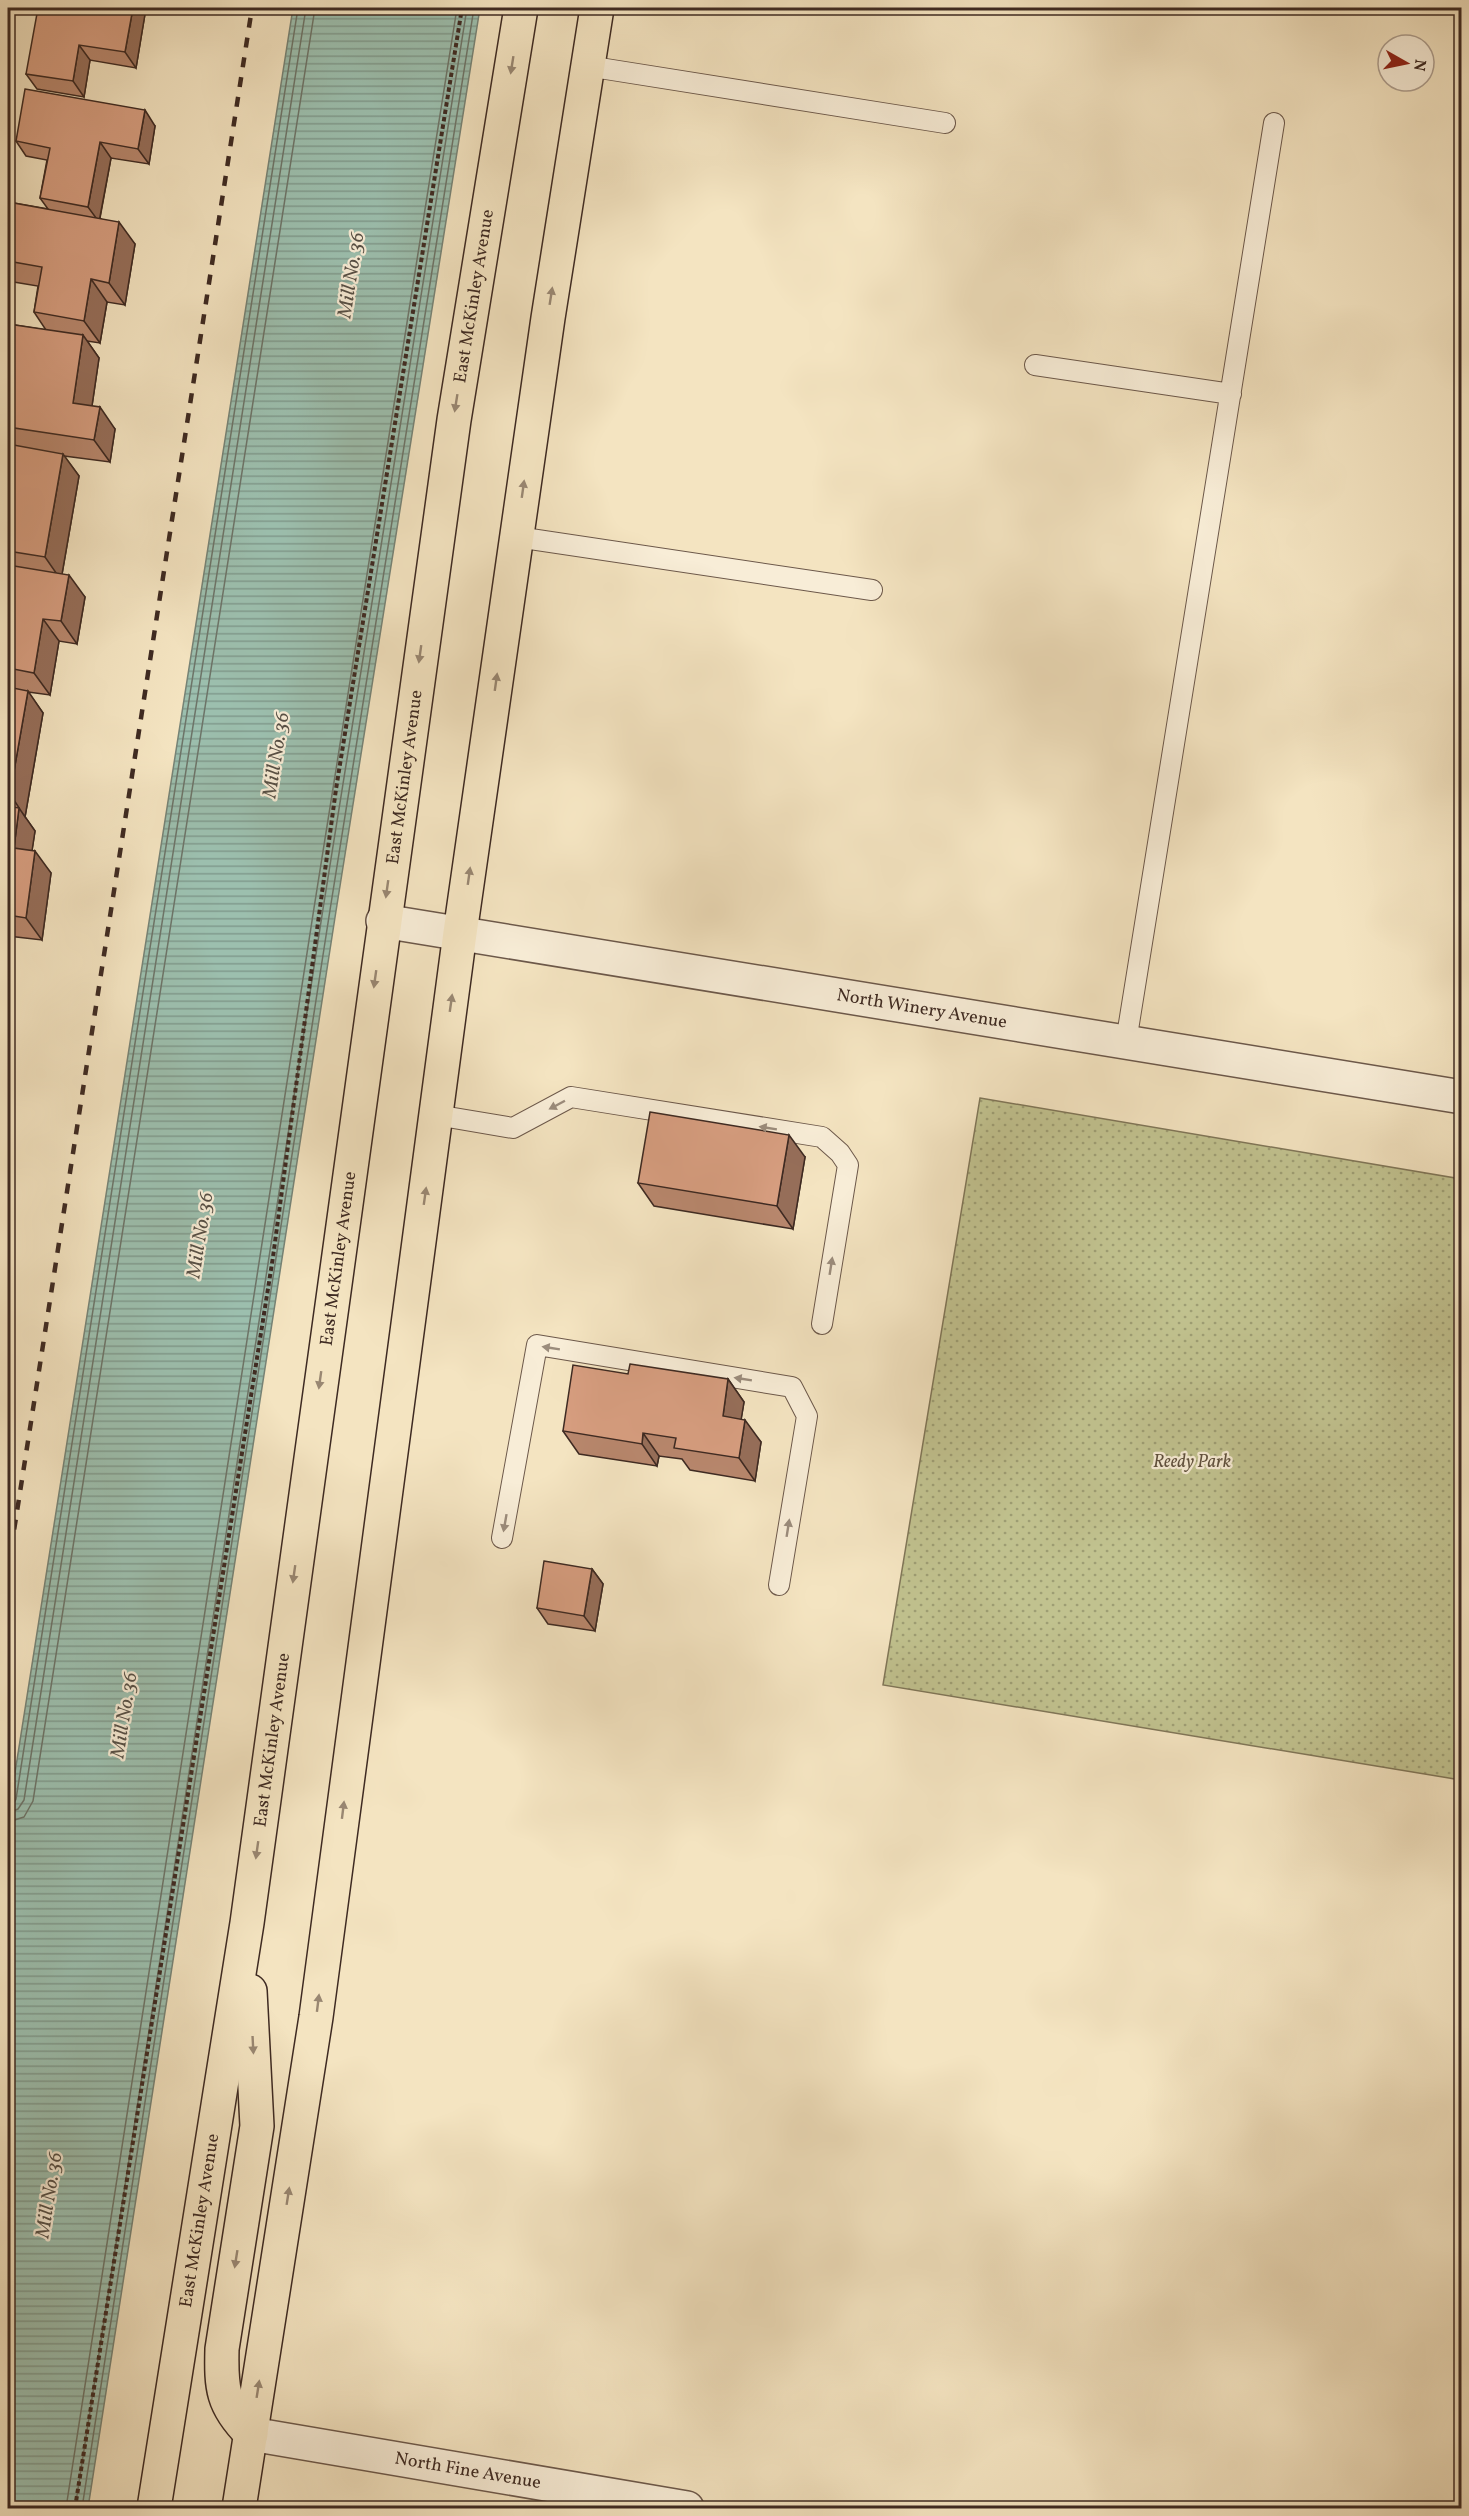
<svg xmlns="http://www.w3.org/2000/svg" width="1469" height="2516" font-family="Vollkorn,serif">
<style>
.park{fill:url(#park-dots);stroke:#807658;stroke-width:1.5}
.water{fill:url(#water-rules);stroke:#768376;stroke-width:1.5}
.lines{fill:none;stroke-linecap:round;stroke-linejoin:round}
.shore{stroke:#6d7468;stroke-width:1.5}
.service-casing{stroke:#6c584a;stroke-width:22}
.minor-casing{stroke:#6c584a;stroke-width:36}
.tertiary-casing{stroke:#6c584a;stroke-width:36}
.primary-casing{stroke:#3e2a22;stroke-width:36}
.path{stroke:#3e2a22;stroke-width:4;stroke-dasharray:4.5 3;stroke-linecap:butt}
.service{stroke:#f8edd7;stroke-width:20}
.minor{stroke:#f8edd7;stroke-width:33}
.tertiary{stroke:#f8edd7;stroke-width:33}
.primary{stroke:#f4e4c1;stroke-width:33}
.rail{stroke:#3e2a22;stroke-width:4.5;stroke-dasharray:10 10;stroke-linecap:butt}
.wall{fill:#b8876d;stroke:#3e2a22;stroke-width:1.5}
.shaded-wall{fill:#966e59;stroke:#3e2a22;stroke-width:1.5}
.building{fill:#d69d7f;stroke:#3e2a22;stroke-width:1.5}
.oneway{fill:#998772}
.oneway2{fill:#9b8c7c}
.labels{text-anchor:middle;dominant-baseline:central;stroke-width:4.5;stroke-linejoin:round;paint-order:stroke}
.street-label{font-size:18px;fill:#3e2a22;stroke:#f8edd7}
.park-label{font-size:18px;font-style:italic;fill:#5f503d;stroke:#f8edd7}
.water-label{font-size:20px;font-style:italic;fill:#564f45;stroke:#f8edd7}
</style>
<defs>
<pattern id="park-dots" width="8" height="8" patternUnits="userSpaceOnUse" patternTransform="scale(1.5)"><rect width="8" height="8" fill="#c1c28f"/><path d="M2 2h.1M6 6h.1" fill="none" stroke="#9e9e74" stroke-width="1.8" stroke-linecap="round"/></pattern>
<pattern id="water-rules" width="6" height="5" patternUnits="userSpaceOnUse" patternTransform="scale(1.5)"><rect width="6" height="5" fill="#9cbfae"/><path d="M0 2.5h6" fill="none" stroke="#819b8d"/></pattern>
</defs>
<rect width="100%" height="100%" fill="#f4e4c1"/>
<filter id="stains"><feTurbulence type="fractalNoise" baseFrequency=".00333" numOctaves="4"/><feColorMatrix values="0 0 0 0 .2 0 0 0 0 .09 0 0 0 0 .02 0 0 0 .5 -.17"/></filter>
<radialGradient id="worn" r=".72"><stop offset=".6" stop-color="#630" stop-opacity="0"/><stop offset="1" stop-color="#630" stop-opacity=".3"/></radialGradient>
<path class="park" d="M980 1098 1461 1179V1780L883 1685Z"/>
<path class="water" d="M293 8H480L336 911 88 2508H8V1817Z"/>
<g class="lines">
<path class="shore" d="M8 1805 13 1804 16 1799 298 8
M8 1813 18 1809 24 1800 306 8
M8 1822 24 1817 33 1801 315 8
M66 2508 314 908 457 8
M75 2508 323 909 467 8
M82 2508 330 910 474 8"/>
<defs>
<path id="service" d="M587 66 945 123
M1035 365 1231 394
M517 537 872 590
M1126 1042 1274 123
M436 1115 513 1128 571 1097 822 1137 840 1153 848 1165 822 1324
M502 1538 537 1345 792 1387 807 1416 779 1585"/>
<g id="minor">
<path id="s1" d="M251 2434 687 2508"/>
</g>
<g id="tertiary">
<path id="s2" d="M383 921 1462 1097"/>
</g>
<g id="primary">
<path d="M250 1991 257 2126 222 2349C221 2388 222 2405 251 2434"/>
<path id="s3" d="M154 2508 247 1923 454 420 521 8"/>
<path d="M239 2508 316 2017 460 933 548 318 597 8"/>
</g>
</defs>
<use href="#service" class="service-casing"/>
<use href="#minor" class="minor-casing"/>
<use href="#tertiary" class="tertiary-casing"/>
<use href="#primary" class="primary-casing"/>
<path class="path" d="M75 2508 273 1257 336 789 462 8"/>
<use href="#service" class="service"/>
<use href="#minor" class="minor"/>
<use href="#tertiary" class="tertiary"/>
<use href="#primary" class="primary"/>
<path class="rail" d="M8 1569 252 8"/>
</g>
<path class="wall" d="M146 8 136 68 90 60 84 97 37 89 26 74Z
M155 126 149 164 111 158 100 218 135 244 125 305 107 302 100 343 87 341 99 358 92 406 115 429 110 462 64 456 79 476 62 574 85 597 77 644 59 641 50 695 28 692 43 713 25 817 35 831 32 850 51 873 42 940 8 936V324L46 330 34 312 38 286 8 281V202L48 209 40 198 47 160 26 156 16 141Z
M805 1157 793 1229 654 1206 638 1183Z
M628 1374 728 1379 744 1402 741 1419 761 1442 755 1481 690 1470 682 1459 659 1456 657 1466 579 1454 563 1431Z
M592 1569 603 1584 595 1631 548 1624 537 1608Z"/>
<path class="shaded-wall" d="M133 8H146L136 68 125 52Z
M79 45 90 60 84 97 73 81Z
M145 110 155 126 149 164 138 149Z
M100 142 111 158 99 222 88 207Z
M119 222 135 244 125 305 109 283Z
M91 279 107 302 100 343 84 321Z
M83 335 99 358 89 426 73 403Z
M100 407 115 429 110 462 94 440Z
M63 454 79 476 61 580 45 557Z
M69 575 85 597 77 644 61 621Z
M43 619 59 641 50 695 34 673Z
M28 691 43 713 25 817 10 794Z
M19 808 35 831 29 871 14 848Z
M35 851 51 873 42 940 26 918Z
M789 1135 805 1157 793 1229 777 1206Z
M728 1379 744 1402 738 1439 723 1416Z
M745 1420 761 1442 755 1481 739 1458Z
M643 1433 659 1456 657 1466 642 1444Z
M592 1569 603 1584 595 1631 584 1616Z"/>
<path class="building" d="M38 8H133L125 52 79 45 73 81 26 74Z
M25 89 145 110 138 149 100 142 88 207 40 198 50 148 16 141Z
M8 202 119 222 109 283 91 279 84 321 34 312 42 267 8 261Z
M8 324 83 335 73 403 100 407 94 440 8 427Z
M8 444 63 454 45 557 8 551Z
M8 565 69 575 61 621 43 619 34 673 8 668Z
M8 687 28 691 10 794H8Z
M8 806 19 808 14 848 35 851 26 918 8 915Z
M650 1112 789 1135 777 1206 638 1183Z
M630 1364 728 1379 723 1416 745 1420 739 1458 674 1448 676 1438 643 1433 642 1444 563 1431 573 1365 628 1374Z
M544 1561 592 1569 584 1616 537 1608Z"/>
<defs><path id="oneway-solid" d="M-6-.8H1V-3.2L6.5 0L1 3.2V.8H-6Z" transform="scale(1.5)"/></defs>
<g class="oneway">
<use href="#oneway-solid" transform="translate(512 65) rotate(99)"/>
<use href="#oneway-solid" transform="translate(551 296) rotate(-81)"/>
<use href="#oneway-solid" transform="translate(456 403) rotate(99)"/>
<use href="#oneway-solid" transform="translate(523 489) rotate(-82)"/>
<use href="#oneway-solid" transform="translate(420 654) rotate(98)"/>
<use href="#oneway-solid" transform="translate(496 682) rotate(-82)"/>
<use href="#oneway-solid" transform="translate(469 876) rotate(-82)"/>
<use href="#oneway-solid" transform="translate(387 889) rotate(98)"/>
<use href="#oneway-solid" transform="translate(375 979) rotate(98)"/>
<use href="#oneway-solid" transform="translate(451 1003) rotate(-82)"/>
<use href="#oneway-solid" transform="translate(425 1196) rotate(-82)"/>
<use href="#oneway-solid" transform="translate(320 1380) rotate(98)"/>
<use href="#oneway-solid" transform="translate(294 1574) rotate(98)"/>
<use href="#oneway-solid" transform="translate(343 1810) rotate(-83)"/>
<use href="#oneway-solid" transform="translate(257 1850) rotate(98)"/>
<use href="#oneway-solid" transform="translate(318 2003) rotate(-83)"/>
<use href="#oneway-solid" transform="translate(253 2045) rotate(87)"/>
<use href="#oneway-solid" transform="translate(288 2196) rotate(-81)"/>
<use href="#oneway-solid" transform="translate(236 2259) rotate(99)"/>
<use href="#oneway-solid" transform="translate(258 2389) rotate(-81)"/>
</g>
<g class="oneway2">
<use href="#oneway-solid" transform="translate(557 1105) rotate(152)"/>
<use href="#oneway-solid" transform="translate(768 1128) rotate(-171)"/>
<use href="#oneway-solid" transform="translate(831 1266) rotate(-81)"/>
<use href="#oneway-solid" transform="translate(551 1348) rotate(-171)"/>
<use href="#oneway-solid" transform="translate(743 1379) rotate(-171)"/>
<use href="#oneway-solid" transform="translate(505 1523) rotate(100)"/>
<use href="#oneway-solid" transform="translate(788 1528) rotate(-81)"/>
</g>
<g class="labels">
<g class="street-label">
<text stroke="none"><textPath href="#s3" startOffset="2235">East McKinley Avenue</textPath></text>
<text stroke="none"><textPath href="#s3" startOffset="1749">East McKinley Avenue</textPath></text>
<text stroke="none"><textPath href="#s2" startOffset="546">North Winery Avenue</textPath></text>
<text stroke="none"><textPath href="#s3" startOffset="1263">East McKinley Avenue</textPath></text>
<text stroke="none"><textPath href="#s3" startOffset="777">East McKinley Avenue</textPath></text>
<text stroke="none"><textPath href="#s3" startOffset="291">East McKinley Avenue</textPath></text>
<text stroke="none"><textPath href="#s1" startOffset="220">North Fine Avenue</textPath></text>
</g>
<g class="park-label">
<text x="1192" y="1462">Reedy Park</text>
</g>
<g class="water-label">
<text transform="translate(352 275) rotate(-81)">Mill No. 36</text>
<text transform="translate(277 755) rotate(-81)">Mill No. 36</text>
<text transform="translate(201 1235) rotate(-81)">Mill No. 36</text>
<text transform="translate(125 1715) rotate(-81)">Mill No. 36</text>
<text transform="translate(50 2195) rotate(-81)">Mill No. 36</text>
</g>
</g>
<rect width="1469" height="2516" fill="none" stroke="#f4e4c1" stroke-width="30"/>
<rect x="9" y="9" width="1451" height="2498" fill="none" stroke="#3e2a22" stroke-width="3"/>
<rect x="15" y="15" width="1439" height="2486" fill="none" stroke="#3e2a22" stroke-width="1.5"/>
<g transform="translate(1406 63) rotate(99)"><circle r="28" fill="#f8edd7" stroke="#ae9f8f" stroke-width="1.5"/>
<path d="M0-4.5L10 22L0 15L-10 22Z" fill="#8f2418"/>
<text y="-9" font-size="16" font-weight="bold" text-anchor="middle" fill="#3e2a22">N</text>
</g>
<rect width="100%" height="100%" filter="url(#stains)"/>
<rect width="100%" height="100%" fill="url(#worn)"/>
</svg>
